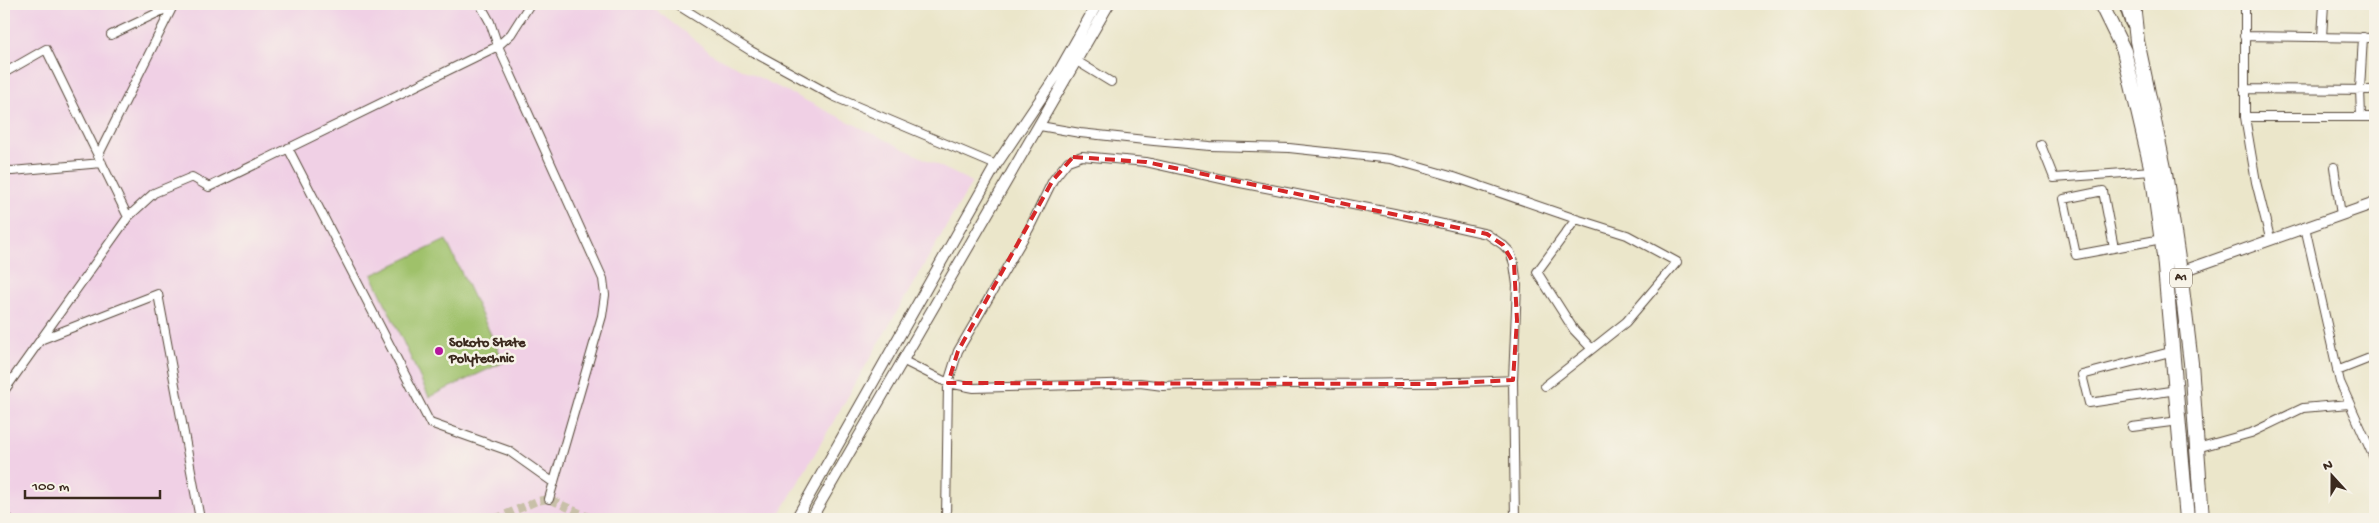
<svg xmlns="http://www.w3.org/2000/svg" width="2379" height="523" font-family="'Gochi Hand',sans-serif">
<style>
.built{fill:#f0d0e5}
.green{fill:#9fc16b;stroke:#6d7644}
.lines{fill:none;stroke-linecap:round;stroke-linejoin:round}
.street-tunnel{stroke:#c8c0a8;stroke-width:8;stroke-dasharray:8 4;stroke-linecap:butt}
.street-casing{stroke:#554638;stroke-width:10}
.secondary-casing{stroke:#554638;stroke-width:12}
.primary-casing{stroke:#554638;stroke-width:14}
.highway-casing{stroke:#554638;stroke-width:16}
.street{stroke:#fff;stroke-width:8}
.secondary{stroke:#fff;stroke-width:10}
.primary{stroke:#fff;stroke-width:11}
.highway{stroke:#fff;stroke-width:14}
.marked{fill:none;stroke:#d62828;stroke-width:4;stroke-dasharray:10 6;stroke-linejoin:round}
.poi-dot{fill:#b5179e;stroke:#f7f3e8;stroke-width:2}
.labels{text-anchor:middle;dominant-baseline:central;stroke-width:5;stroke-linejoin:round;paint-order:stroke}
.shield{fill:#f7f3e8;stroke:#73665b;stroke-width:1}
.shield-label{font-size:12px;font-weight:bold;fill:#3b2a1e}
.poi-label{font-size:14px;font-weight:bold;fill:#3b2a1e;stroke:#f7f3e8;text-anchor:start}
</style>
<rect width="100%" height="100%" fill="#f7f3e8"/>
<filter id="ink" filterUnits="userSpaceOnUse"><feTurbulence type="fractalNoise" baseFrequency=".02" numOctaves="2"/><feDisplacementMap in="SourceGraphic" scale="10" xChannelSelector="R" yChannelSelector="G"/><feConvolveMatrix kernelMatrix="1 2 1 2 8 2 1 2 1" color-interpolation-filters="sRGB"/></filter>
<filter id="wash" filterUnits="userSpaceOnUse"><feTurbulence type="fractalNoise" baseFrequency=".0096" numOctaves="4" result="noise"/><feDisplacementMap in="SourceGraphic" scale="20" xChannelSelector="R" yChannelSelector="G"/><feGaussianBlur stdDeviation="1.12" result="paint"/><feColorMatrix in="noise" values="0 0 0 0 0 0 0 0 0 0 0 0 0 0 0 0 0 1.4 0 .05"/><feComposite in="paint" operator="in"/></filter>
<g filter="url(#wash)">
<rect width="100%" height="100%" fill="#ebe6ca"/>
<path class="built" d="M4 4H648L715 56 972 182 777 519H4Z"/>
<path class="green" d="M446 240 504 362 429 397 372 275Z"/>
</g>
<g filter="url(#ink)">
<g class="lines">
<path class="street-tunnel" d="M495 519 537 501 549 499 593 519"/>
<defs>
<path id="street" d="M480 4 490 22 498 46 603 279 605 295 602 316 549 499
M676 4 751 51 835 97 996 165
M2245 4V117L2256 182 2270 238
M111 35 174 5
M2244 36 2375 38
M2322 37 2324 4
M1075 60 1111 82
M4 73 46 49 128 217
M2244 89 2375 90
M2245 117H2375
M2361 117 2360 89 2363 37
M1040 126 1080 133 1154 141 1210 146 1289 148 1391 159 1454 177 1576 219 1537 272 1574 330 1592 349 1545 386
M2041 145 2054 178 2152 171
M288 148 430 423 509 451 554 483
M98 156 174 4
M2334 167 2341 215
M4 170 12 171 102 163
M1576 219 1627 235 1677 262 1626 322 1592 349
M2305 227 2340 382 2375 460
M2114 248 2103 191 2064 199 2076 255 2162 239
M40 340 158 294 200 519
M2174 351 2082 375 2089 403 2177 390
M904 361 948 383 974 388 1140 383 1163 386C1280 382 1397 386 1513 380
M2337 371 2375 356
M4 391 128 217 154 193 192 177 209 187 498 46 511 34 530 4
M2132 427 2179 421
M2197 448 2251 433 2303 408 2349 404
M4 516 9 519
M946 519 948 383 958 351 1029 229 1053 180 1068 161 1082 156 1146 162 1235 182 1394 213 1487 234 1503 245 1510 252 1514 264 1517 285 1513 380 1515 519"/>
<path id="secondary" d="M2180 272 2375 203
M796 519 996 165 1058 73 1097 4
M811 519 1109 4"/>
<path id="primary" d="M2125 4 2131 22"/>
<path id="highway" d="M2101 4 2124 51 2152 171 2164 256 2187 519
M2133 4 2137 41 2165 173 2180 272 2191 363 2202 519"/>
</defs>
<use href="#street" class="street-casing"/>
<use href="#secondary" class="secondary-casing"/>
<use href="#primary" class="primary-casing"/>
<use href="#highway" class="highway-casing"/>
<use href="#street" class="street"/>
<use href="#secondary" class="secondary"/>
<use href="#primary" class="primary"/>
<use href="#highway" class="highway"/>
</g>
</g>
<path class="marked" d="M1073 157 1146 162 1487 234 1503 245 1514 264 1517 320 1513 380 1434 384 948 383 958 351 1053 180Z"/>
<circle class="poi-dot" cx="439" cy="351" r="5"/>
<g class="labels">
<rect class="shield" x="2170" y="268.5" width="22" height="19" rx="4"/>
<g class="shield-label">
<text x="2181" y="278">A1</text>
</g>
<g class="poi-label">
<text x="449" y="343">Sokoto State<tspan x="449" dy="16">Polytechnic</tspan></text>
</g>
</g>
<rect width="2379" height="523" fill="none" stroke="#f7f3e8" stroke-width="20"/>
<g transform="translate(2332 476) rotate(339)" stroke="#f7f3e8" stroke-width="4" paint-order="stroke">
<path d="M0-4L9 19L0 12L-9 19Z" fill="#3b2a1e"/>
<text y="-8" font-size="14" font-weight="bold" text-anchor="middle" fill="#3b2a1e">N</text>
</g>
<path d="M25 490v8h135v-8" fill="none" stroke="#3b2a1e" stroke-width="2.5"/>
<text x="32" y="490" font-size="15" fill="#3b2a1e" stroke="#f7f3e8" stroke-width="4" paint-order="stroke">100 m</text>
</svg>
